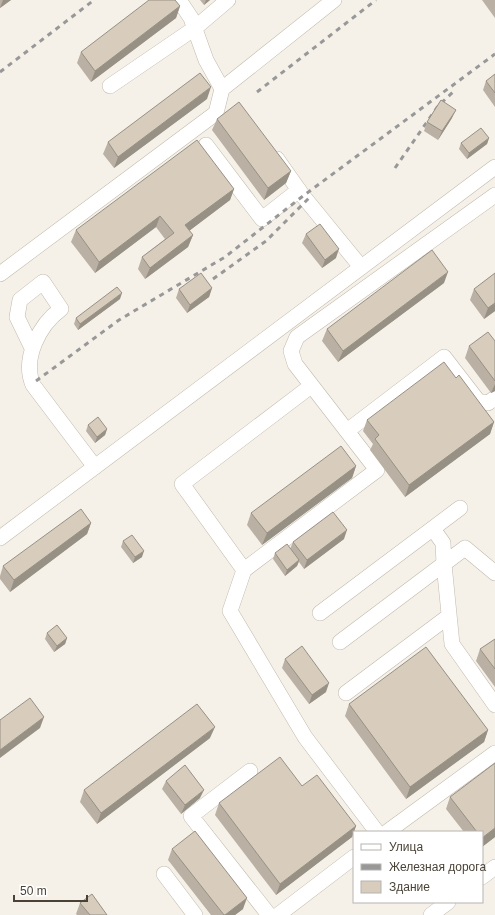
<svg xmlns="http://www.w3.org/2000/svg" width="495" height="915" font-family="Arial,sans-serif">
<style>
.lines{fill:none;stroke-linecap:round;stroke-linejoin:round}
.minor-casing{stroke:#c2b9aa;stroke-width:16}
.minor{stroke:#fff;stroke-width:15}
.rail{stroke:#989898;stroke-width:3;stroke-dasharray:5 5;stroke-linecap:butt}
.wall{fill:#bab0a3}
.shaded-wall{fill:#979084}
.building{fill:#d8cdbd;stroke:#979084}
</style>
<rect width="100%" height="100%" fill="#f5f1e9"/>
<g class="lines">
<defs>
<path id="minor" d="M110 86 195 28 228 0
M222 89 334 0
M206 145 262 219 299 190
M277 159 303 196 361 267
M0 274 216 113 222 89 206 60 191 18 179 0
M32 348 17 317 20 300 43 282 61 309C39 325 22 359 33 385L95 467
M311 386 182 484 244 570 230 611 305 737 377 832
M347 431 444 357 478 401 488 403 495 398
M433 529 443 543 444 564 452 644 495 705
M0 538 495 167
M244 570 377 470 295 364 291 351 297 337 495 195
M320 613 460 508
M340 642 465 548 495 573
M346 693 449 616
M250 771 191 816 269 915
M387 832 495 753
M164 874 195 915
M482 877 495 867
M278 915 354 857
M431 915 448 902"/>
</defs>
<use href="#minor" class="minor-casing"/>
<use href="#minor" class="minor"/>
<path class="rail" d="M0 72 94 0
M257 92 376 0
M395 168 438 106 453 92
M213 279 266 241 309 198
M36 381 119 320 225 257 303 196 495 54"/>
</g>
<path class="wall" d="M0 0H11L0 8Z
M200 0H210L204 5Z
M482 0H495V18Z
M180 6 176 18 91 82 77 63 81 52Z
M495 74V107L483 90 486 81Z
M207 99 114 168 103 154 108 142Z
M452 118 438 140 424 131 427 122Z
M217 119 291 171 286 183 264 200 212 130Z
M489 138 487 144 467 159 459 149 461 143Z
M234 189 230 200 189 231 193 235 188 247 145 279 138 269 142 257 165 239 156 227 95 273 71 242 76 230Z
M306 234 336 258 322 268 302 243Z
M495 273V311L484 319 470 300 474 289Z
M444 283 338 362 322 341 327 329Z
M212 288 209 297 187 313 176 298 179 289Z
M120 299 78 330 74 324 76 318Z
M495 341V391L491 393 465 358 469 346Z
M456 378 494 422 490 434 405 497 370 450 373 444 363 431 367 420Z
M88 425 107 429 105 435 95 443 86 431Z
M356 466 352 478 262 545 247 525 251 513Z
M91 523 87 534 10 592 0 579V576L3 566Z
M344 539 304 569 299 562 297 566 285 576 273 559 275 553 290 549 293 542Z
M123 541 142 557 133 563 121 547Z
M47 633 67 638 65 644 54 652 45 639Z
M495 639V687L476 661 480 649Z
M285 659 326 692 309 704 282 668Z
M349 704 488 730 484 742 406 799 345 716Z
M210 738 97 824 80 802 84 790Z
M495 763V837L482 847V832H464L446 809 450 797Z
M166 781 200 798 181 814 162 789Z
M302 786 356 826 352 837 276 895 215 815 219 803Z
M172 849 243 909 235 915H211L168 860Z
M80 903 107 915H77L76 914Z"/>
<path class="shaded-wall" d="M3 0H11L0 8Z
M206 0H210L204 5Z
M180 6 176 18 91 82 95 71Z
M211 87 207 99 114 168 118 157Z
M456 110 452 118 438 140 442 131Z
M489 138 487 144 467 159 469 153Z
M291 171 286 183 264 200 268 188Z
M234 189 230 200 181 237 185 225Z
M160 216 156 227 95 273 99 262Z
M193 235 188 247 145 279 150 268Z
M339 249 336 258 322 268 325 260Z
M448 272 444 283 338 362 343 351Z
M212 288 209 297 187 313 190 305Z
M122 293 120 299 78 330 80 324Z
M495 303V311L484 319 488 308Z
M495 384V391L491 393Z
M494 422 490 434 405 497 409 485Z
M107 429 105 435 95 443 97 437Z
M356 466 352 478 262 545 267 533Z
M91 523 87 534 10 592 14 580Z
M347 530 344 539 304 569 307 560Z
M144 551 142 557 133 563 135 557Z
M299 560 297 566 285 576 287 570Z
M67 638 65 644 54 652 57 646Z
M329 683 326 692 309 704 312 695Z
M44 717 40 728 0 758V750Z
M215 727 210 738 97 824 101 813Z
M488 730 484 742 406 799 410 787Z
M204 790 200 798 181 814 185 805Z
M356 826 352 837 276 895 280 884Z
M495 828V837L482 847V838Z
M247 898 243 909 235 915H225Z"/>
<path class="building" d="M149 0H175L180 6 95 71 81 52Z
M200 73 211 87 118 157 108 142Z
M495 74V93L486 81Z
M441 100 456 110 442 131 427 122Z
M239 102 291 171 268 188 217 119Z
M481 128 489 138 469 153 461 143Z
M197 140 234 189 185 225 193 235 150 268 142 257 174 233 160 216 99 262 76 230Z
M320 224 339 249 325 260 306 234Z
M432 250 448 272 343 351 327 329Z
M201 273 212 288 190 305 179 289Z
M495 273V303L488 308 474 289Z
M117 287 122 293 80 324 76 318Z
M488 332 495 341V381L469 346Z
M444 362 456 378 459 375 494 422 409 485 375 439 379 435 367 420Z
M98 417 107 429 97 437 88 425Z
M341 446 356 466 267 533 251 513Z
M81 509 91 523 14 580 3 566Z
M333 512 347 530 307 560 293 542Z
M132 535 144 551 135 557 123 541Z
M287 544 299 560 287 570 275 553Z
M57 625 67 638 57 646 47 633Z
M495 639V669L480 649Z
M302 646 329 683 312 695 285 659Z
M426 647 488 730 410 787 349 704Z
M30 698 44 717 0 750V720Z
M197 704 215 727 101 813 84 790Z
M280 757 302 786 317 775 356 826 280 884 219 803Z
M495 763V828L482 838V832H477L450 797Z
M185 765 204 790 185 805 166 781Z
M195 831 247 898 225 915H224L172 849Z
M92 894 107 915H90L80 903Z"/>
<rect x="353" y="831" width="130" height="72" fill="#ffffff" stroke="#b7b3af"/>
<rect x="361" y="844" width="20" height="6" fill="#ffffff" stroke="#b7b3af"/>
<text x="389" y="851" font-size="12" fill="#4a4236">Улица</text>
<rect x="361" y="864" width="20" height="6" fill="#989898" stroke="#b7b3af"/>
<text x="389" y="871" font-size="12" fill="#4a4236">Железная дорога</text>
<rect x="361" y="881" width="20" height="12" fill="#d8cdbd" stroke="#b7b3af"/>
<text x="389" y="891" font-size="12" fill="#4a4236">Здание</text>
<path d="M14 895v6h73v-6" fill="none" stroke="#4a4236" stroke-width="2"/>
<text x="20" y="895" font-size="12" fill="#4a4236" stroke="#ffffff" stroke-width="3" paint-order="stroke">50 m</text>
</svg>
